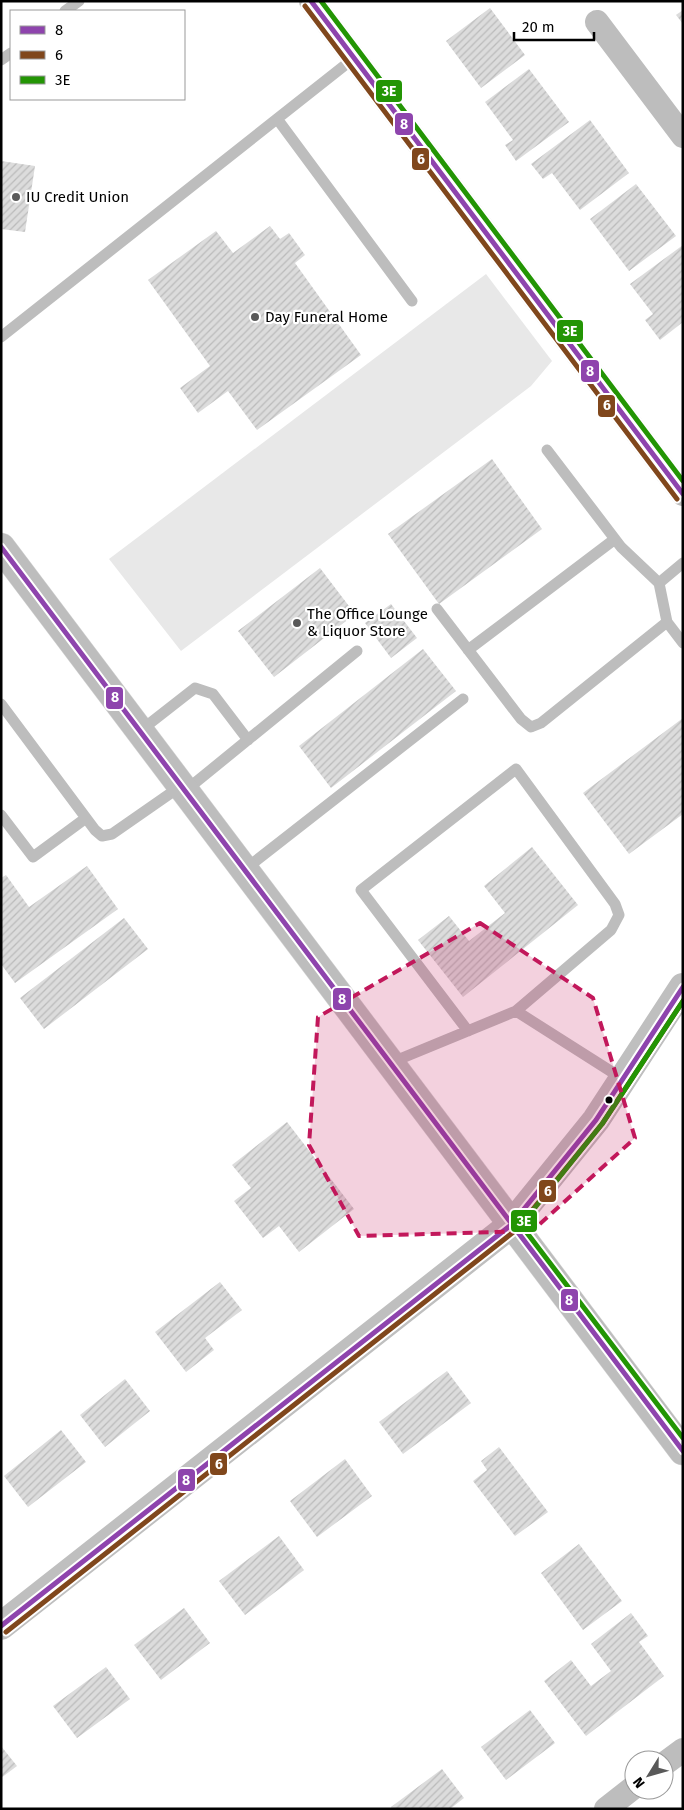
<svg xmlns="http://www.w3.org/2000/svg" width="684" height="1810" font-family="'Fira Sans',sans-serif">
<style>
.grass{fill:#e8e8e8}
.building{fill:url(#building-hatch)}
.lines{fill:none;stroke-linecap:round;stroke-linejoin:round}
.highway-casing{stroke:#dbdbdb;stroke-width:29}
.lane{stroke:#bdbdbd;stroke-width:11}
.street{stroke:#bdbdbd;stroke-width:24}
.secondary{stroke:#bfbfbf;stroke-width:28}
.highway{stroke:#bdbdbd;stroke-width:28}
.bus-1-casing{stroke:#fff;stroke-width:9}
.bus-2-casing{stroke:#fff;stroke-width:9}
.bus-3-casing{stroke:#fff;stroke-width:9}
.bus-1{stroke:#8e44ad;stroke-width:5}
.bus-2{stroke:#80471c;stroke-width:5}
.bus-3{stroke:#239504;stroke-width:5}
.marked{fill:#c2185b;fill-opacity:0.2;stroke:#c2185b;stroke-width:4;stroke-dasharray:10 6;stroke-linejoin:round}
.poi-dot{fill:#595959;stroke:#fff;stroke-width:2}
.bus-dot{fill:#000;stroke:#fff;stroke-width:2}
.labels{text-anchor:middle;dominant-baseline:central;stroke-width:4.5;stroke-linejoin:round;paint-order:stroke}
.poi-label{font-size:15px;fill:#000;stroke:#fff;text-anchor:start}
.line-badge{stroke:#fff;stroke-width:2}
.badge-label{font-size:14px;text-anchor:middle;font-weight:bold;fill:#fff}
</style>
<defs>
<pattern id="building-hatch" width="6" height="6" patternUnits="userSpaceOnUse" patternTransform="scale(1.25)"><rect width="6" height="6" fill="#dcdcdc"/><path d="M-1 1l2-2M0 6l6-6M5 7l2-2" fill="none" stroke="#bbb"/></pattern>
</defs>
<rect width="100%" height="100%" fill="#fff"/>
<path class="grass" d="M486 274 552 361 531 386 181 651 109 559Z"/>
<path class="building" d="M490 8 525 55 481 88 446 41Z
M683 10V24L676 15Z
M529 69 569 122 516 161 505 145 513 140 485 102Z
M590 120 629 173 580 210 552 173 543 179 531 164Z
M1 161 35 166 25 232 1 229Z
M636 184 676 236 629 271 590 219Z
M270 226 280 239 289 233 305 255 295 263 361 355 257 430 228 391 198 413 180 388 210 366 148 280 216 231 233 253Z
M683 245V322L660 340 645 320 653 314 630 284Z
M492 459 542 529 439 604 388 534Z
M320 568 355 614 274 677 238 631Z
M391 604 417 638 391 658 365 623Z
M423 649 456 691 331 788 299 746Z
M683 718V814L629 854 583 793Z
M532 847 578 905 463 997 418 940 449 916 469 941 505 913 484 886Z
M87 866 118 909 15 983 1 964V878L6 875 29 907Z
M124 918 148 949 44 1029 20 998Z
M287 1122 354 1209 299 1252 279 1226 263 1238 234 1201 251 1188 232 1165Z
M220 1282 242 1310 205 1338 214 1350 186 1372 155 1332Z
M447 1371 471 1403 403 1454 379 1422Z
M125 1379 150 1411 105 1447 80 1415Z
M61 1430 86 1462 28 1507 4 1476Z
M499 1447 548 1512 515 1536 473 1481 487 1470 481 1461Z
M345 1459 372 1496 317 1537 290 1501Z
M279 1536 304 1570 245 1615 219 1581Z
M579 1544 622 1601 583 1630 541 1573Z
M184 1608 210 1643 161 1680 134 1645Z
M631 1613 648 1636 639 1642 664 1676 586 1736 544 1681 571 1660 591 1686 611 1671 591 1644Z
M106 1667 130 1699 77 1738 53 1706Z
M530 1710 555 1743 506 1780 481 1747Z
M1 1746 17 1766 1 1778Z
M442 1769 464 1798 450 1809H392L391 1807Z"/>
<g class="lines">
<defs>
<path id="highway" d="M1 547 683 1451"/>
</defs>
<use href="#highway" class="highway-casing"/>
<path class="lane" d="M65 11 79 1
M1 60 11 53
M278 120 412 301
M1 337 354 58
M547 450 621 547 659 583 667 622 683 643
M659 583 683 563
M437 609 521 719 531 727 541 723 667 622
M468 650 615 539
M1 704 95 830 102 836 112 834 181 786
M140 731 195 688 213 694 248 740
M185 791 357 651
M1 815 33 857 86 818
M244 870 463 699
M468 1031 361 890 516 769 615 904 619 915 611 930 516 1011
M390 1063 516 1011 623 1079"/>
<path class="street" d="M311 1 683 494
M597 22 683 136
M664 1764 683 1750
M606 1809 634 1787"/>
<path class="secondary" d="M1 1626 511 1225 596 1120 683 987"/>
<use href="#highway" class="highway"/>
<defs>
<path id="bus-1" d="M311 1 683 494
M1 547 683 1451
M1 1626 511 1225 596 1120 683 987"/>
<path id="bus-2" d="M305 6 677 499
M6 1632 516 1230 602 1124 683 1001"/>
<path id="bus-3" d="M321 1 683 481
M683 1001 602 1124 521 1225 683 1438"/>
</defs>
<use href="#bus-1" class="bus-1-casing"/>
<use href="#bus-2" class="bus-2-casing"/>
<use href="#bus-3" class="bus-3-casing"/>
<use href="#bus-1" class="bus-1"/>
<use href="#bus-2" class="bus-2"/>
<use href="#bus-3" class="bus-3"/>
</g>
<path class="marked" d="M480 923 593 998 635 1138 532 1231 359 1236 309 1145 318 1017Z"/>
<g class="poi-dot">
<circle cx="16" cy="197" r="5"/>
<circle cx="255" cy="317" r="5"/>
<circle cx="297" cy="623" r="5"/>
</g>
<circle class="bus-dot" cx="609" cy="1100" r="4.5"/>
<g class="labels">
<g class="poi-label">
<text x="26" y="197">IU Credit Union</text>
<text x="265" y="317">Day Funeral Home</text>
<text x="307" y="614">The Office Lounge<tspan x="307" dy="17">&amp; Liquor Store</tspan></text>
</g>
</g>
<g class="line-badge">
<rect x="375" y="79" width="28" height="24" rx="5" fill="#239504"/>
<rect x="394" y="112" width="20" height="24" rx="5" fill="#8e44ad"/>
<rect x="411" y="147" width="19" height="24" rx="5" fill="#80471c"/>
<rect x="556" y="319" width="28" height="24" rx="5" fill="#239504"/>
<rect x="580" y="359" width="20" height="24" rx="5" fill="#8e44ad"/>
<rect x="597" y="394" width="19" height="24" rx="5" fill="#80471c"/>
<rect x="105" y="686" width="19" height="24" rx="5" fill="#8e44ad"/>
<rect x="332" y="987" width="20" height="24" rx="5" fill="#8e44ad"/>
<rect x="538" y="1179" width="19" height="24" rx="5" fill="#80471c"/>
<rect x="510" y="1209" width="28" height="24" rx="5" fill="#239504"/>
<rect x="560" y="1288" width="19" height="24" rx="5" fill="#8e44ad"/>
<rect x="209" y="1452" width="19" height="24" rx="5" fill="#80471c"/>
<rect x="177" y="1468" width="19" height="24" rx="5" fill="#8e44ad"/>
</g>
<g class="badge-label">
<text x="389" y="96">3E</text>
<text x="404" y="129">8</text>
<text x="421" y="164">6</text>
<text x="570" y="336">3E</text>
<text x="590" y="376">8</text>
<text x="607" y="410">6</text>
<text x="115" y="702">8</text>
<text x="342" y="1004">8</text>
<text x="548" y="1196">6</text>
<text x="524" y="1226">3E</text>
<text x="569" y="1305">8</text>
<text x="219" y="1469">6</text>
<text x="186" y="1485">8</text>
</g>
<rect width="684" height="1810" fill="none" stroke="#000000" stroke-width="5"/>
<rect x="10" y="10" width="175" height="90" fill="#ffffff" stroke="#999999"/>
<rect x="20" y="26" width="25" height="8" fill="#8e44ad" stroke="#999999"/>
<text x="55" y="35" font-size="15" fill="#000000">8</text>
<rect x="20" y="51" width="25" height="8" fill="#80471c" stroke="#999999"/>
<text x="55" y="60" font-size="15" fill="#000000">6</text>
<rect x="20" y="76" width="25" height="8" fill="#239504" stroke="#999999"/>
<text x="55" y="85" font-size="15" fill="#000000">3E</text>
<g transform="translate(649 1775) rotate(233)"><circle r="24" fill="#ffffff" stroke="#999999"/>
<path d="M0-4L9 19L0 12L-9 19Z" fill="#595959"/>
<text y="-8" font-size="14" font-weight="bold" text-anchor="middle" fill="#000000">N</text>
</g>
<path d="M514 32v8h80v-8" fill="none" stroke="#000000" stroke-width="2.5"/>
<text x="522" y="32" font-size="15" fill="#000000" stroke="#ffffff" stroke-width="4" paint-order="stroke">20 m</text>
</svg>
